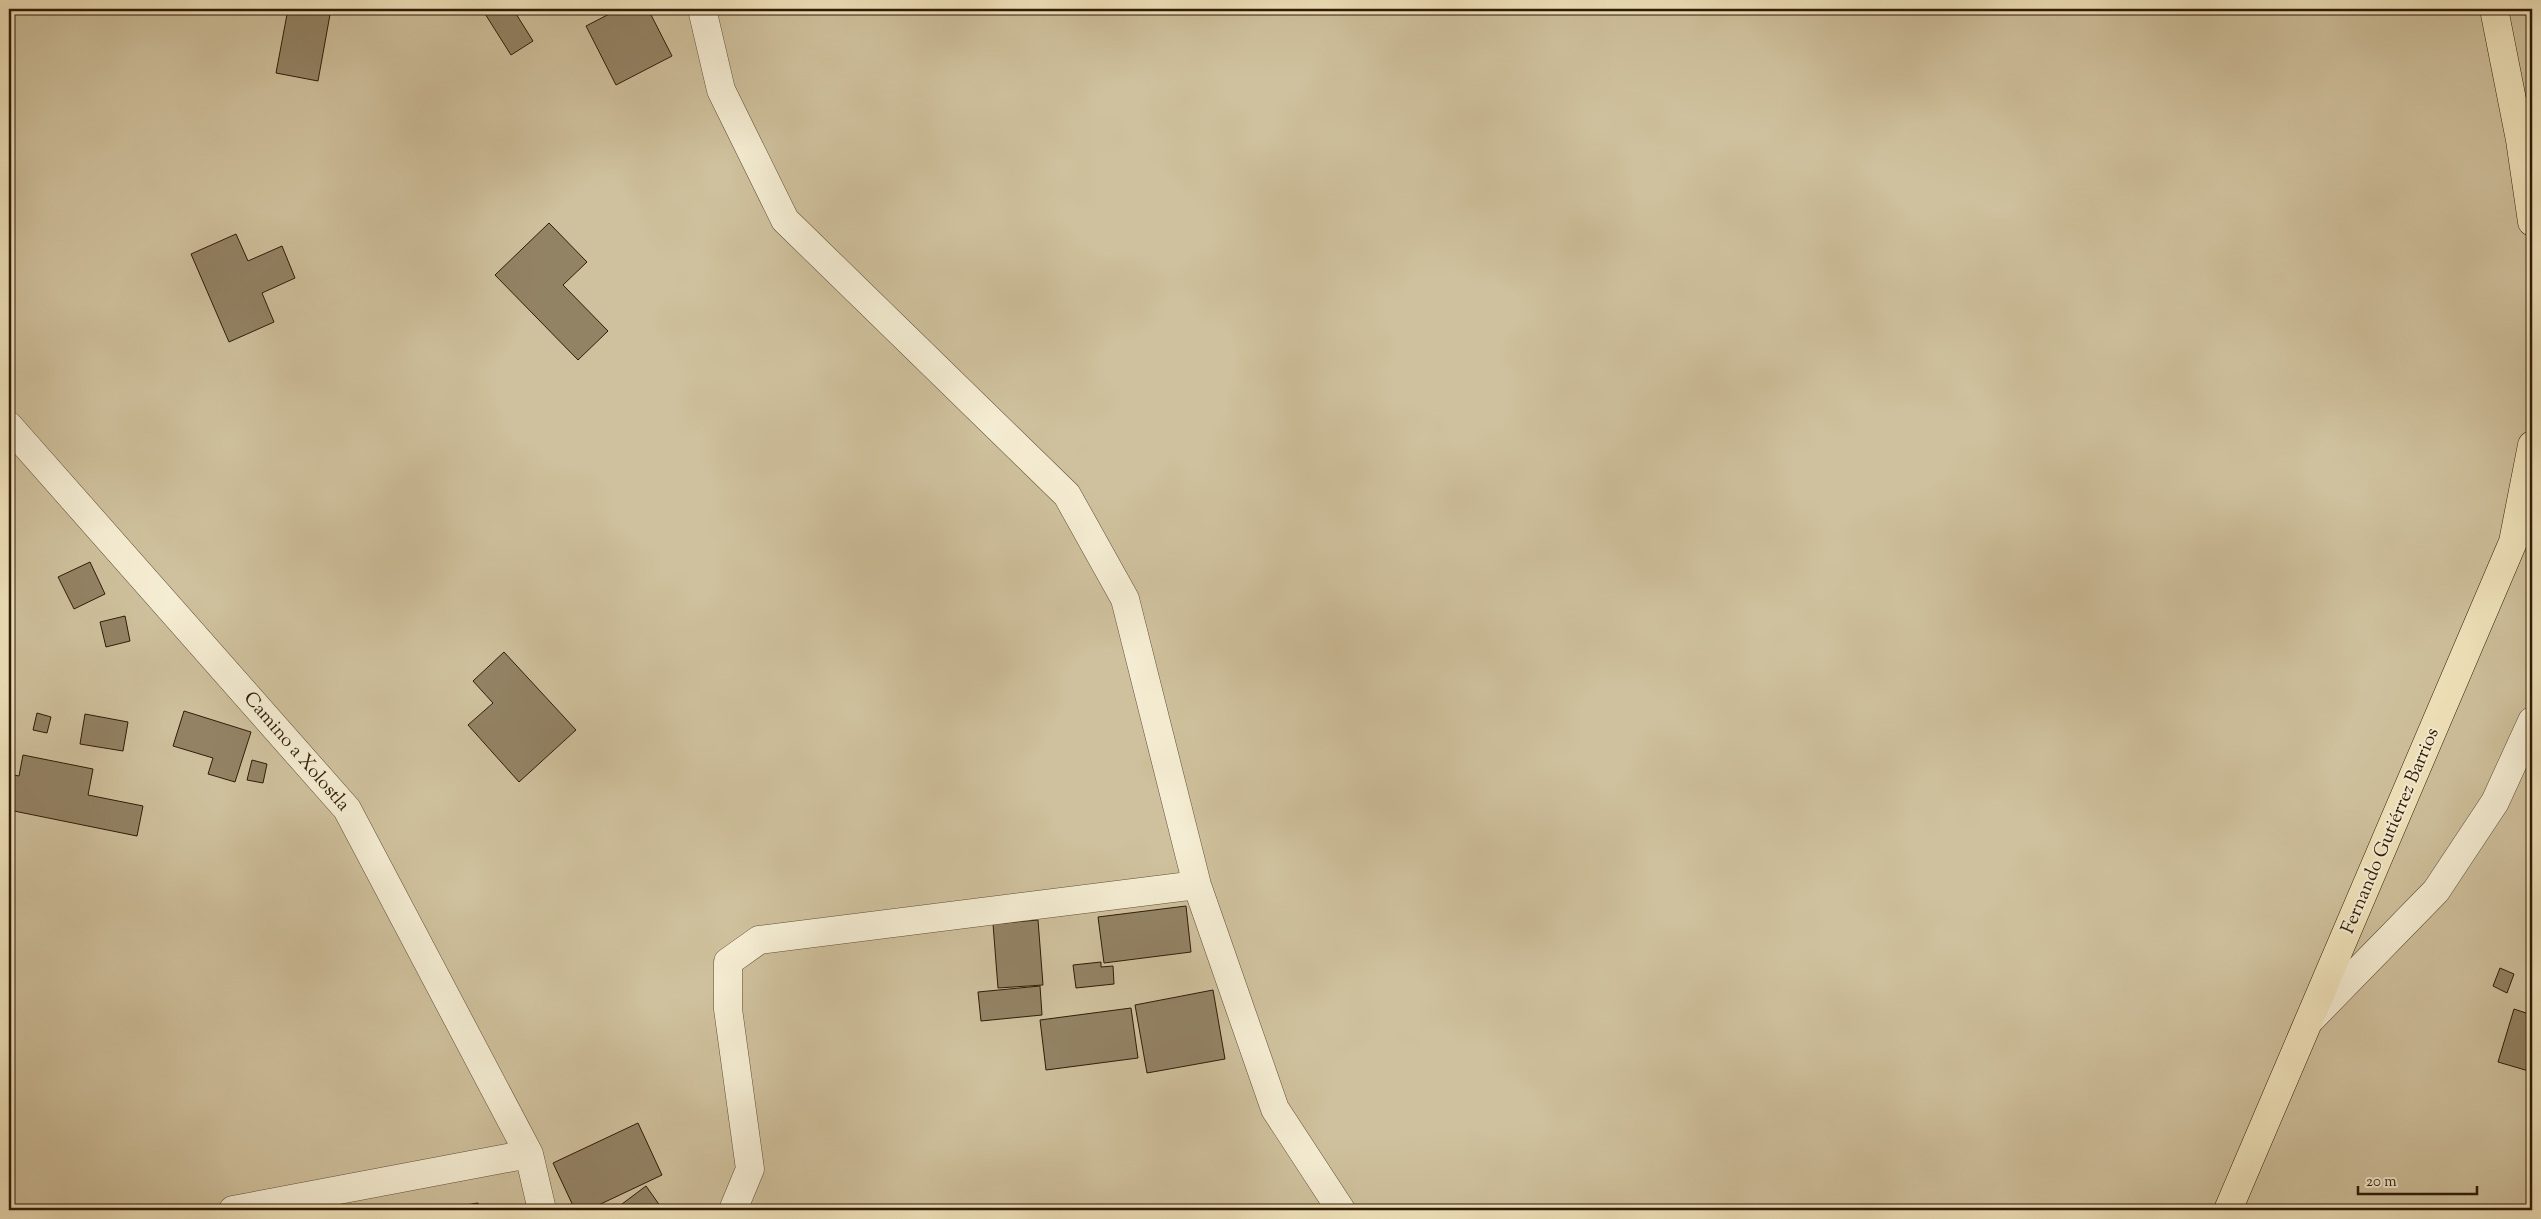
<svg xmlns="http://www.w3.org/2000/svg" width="2541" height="1219" font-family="'Sorts Mill Goudy',serif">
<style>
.green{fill:#cfc19d;stroke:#7f6e52}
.building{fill:#938365;stroke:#2f1b08}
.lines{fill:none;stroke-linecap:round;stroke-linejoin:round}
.minor-casing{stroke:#5f4d35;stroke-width:29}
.major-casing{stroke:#2f1b08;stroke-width:29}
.minor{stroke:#f5edd3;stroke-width:28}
.major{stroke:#f0e3bb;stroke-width:28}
.labels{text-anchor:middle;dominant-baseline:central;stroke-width:4;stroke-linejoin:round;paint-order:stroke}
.street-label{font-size:19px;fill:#2f1b08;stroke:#f5edd3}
</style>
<rect width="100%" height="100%" fill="#f0e3bb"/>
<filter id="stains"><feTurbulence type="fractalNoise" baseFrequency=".004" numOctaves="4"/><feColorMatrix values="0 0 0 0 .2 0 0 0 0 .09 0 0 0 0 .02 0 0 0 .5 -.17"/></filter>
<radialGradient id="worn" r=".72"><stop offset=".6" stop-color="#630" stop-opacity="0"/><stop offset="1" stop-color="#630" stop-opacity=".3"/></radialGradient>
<path class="green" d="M9 9H2532V1210H9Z"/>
<path class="building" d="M288 9H331L318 81 276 73Z
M482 9H513L533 41 511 55Z
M619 9H648L672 56 616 85 586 26Z
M549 223 587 262 563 285 608 331 578 360 495 275Z
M236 234 248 261 282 246 295 278 262 293 274 322 229 342 191 254Z
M90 562 105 594 74 609 58 577Z
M125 616 130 641 106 647 100 622Z
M504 652 576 730 519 782 468 725 493 703 473 681Z
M184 711 251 732 235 782 208 774 213 758 173 746Z
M37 713 51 717 47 733 33 730Z
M85 714 128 722 123 751 80 744Z
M23 755 93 769 88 795 143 806 137 836 9 810V774L19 776Z
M252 760 267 764 263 783 247 780Z
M1186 906 1191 952 1104 963 1098 917Z
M1038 920 1043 985 998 988 993 924Z
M1101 962V967L1113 966 1114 984 1076 988 1073 965Z
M2500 968 2514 974 2507 993 2493 986Z
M1040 986 1042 1015 981 1021 978 992Z
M1213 990 1225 1059 1147 1073 1135 1005Z
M1131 1008 1138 1058 1046 1070 1040 1020Z
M2514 1009 2532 1015V1072L2498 1062Z
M638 1123 662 1175 588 1210H575L553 1163Z
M646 1186 663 1210H621L618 1207Z
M478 1203 479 1210H434Z"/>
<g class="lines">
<defs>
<path id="minor" d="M702 9 721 90 785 220 1067 495 1125 599 1197 885 1275 1109 1341 1210
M9 426 347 809 529 1154 542 1210
M2311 1019 2436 891 2495 802 2532 721
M233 1210 529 1154
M733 1210 750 1169 728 1009V962L759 940 1197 885"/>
<path id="major" d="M2494 9 2520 140 2532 222
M2228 1210 2513 542 2532 445"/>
</defs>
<use href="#minor" class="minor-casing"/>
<use href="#major" class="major-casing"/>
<use href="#minor" class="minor"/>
<use href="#major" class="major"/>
</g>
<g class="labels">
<g class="street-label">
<text transform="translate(296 752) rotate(49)">Camino a Xolostla</text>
<text transform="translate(2391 831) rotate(-67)">Fernando Gutiérrez Barrios</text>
</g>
</g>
<rect width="2541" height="1219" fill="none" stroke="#f0e3bb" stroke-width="30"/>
<rect x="10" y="10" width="2521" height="1199" fill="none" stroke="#2f1b08" stroke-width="2.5"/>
<rect x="15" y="15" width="2511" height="1189" fill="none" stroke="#2f1b08"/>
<path d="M2358 1186v8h119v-8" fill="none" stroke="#2f1b08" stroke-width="2.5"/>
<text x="2366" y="1186" font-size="15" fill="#2f1b08" stroke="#f5edd3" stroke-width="4" paint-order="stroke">20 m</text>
<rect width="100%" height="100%" filter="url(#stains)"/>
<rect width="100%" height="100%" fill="url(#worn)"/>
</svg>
